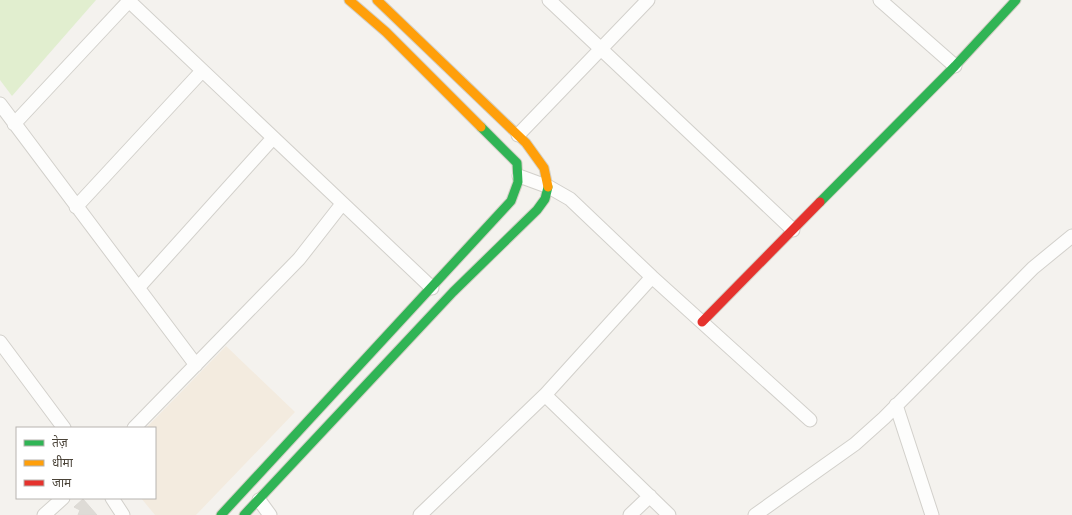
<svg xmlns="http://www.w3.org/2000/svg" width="1072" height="515" font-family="'Alegreya Sans','Noto Sans Devanagari',sans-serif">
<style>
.commercial{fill:#f3ebdf}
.green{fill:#e1eecf}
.building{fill:#dedbd6;stroke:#dcd9d4}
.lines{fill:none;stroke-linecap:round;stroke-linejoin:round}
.street-casing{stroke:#d2d0cb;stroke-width:15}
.fast-casing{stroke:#d3cfc5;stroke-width:11}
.slow-casing{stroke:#d3cfc5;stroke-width:11}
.jam-casing{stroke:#d3cfc5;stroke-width:11}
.street{stroke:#fdfdfc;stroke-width:13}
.fast{stroke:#30b455;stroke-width:9}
.slow{stroke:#ff9f0a;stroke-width:9}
.jam{stroke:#e5322d;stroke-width:9}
</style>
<rect width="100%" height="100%" fill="#f4f2ee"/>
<path class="commercial" d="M226 346 295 412 196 515H155L141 498H155V428H146Z"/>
<path class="green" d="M0 0H96L12 96 0 80Z"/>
<path class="building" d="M83 499 97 515H78L80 510 74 507Z"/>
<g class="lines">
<defs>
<path id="street" d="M128 0 432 288
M549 0 793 230
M880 0 955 66
M0 104 196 365
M14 124 129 1
M518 135 648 0
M519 176 549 187 570 199 652 277 810 420
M76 207 202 71
M138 288 273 138
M0 342 64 428
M545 395 669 515
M896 405 932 515
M134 428 299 259 342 204
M112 498 123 515
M259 500 270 515
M44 515 63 498
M420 515 545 395 652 277
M630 515 650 496
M755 515 855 444 884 418 1033 268 1072 236"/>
<path id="fast" d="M820 202 955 66 1016 0
M221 515 511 201 518 182 517 163 481 127
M244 515 453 292 537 210 545 199 548 187"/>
<path id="slow" d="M349 0 386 32 481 127
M377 0 526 143 544 168 548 187"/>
<path id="jam" d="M702 322 820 202"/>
</defs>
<use href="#street" class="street-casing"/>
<use href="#fast" class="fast-casing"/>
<use href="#slow" class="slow-casing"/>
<use href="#jam" class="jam-casing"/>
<use href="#street" class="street"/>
<use href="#fast" class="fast"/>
<use href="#slow" class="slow"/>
<use href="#jam" class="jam"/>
</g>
<rect x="16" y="427" width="140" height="72" fill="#ffffff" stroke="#b7b4b0"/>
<rect x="24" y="440" width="20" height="6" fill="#30b455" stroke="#b7b4b0"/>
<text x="52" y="447" font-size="12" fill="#4b4439">तेज़</text>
<rect x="24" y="460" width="20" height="6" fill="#ff9f0a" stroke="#b7b4b0"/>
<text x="52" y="467" font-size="12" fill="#4b4439">धीमा</text>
<rect x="24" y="480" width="20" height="6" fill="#e5322d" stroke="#b7b4b0"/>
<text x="52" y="487" font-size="12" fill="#4b4439">जाम</text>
</svg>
